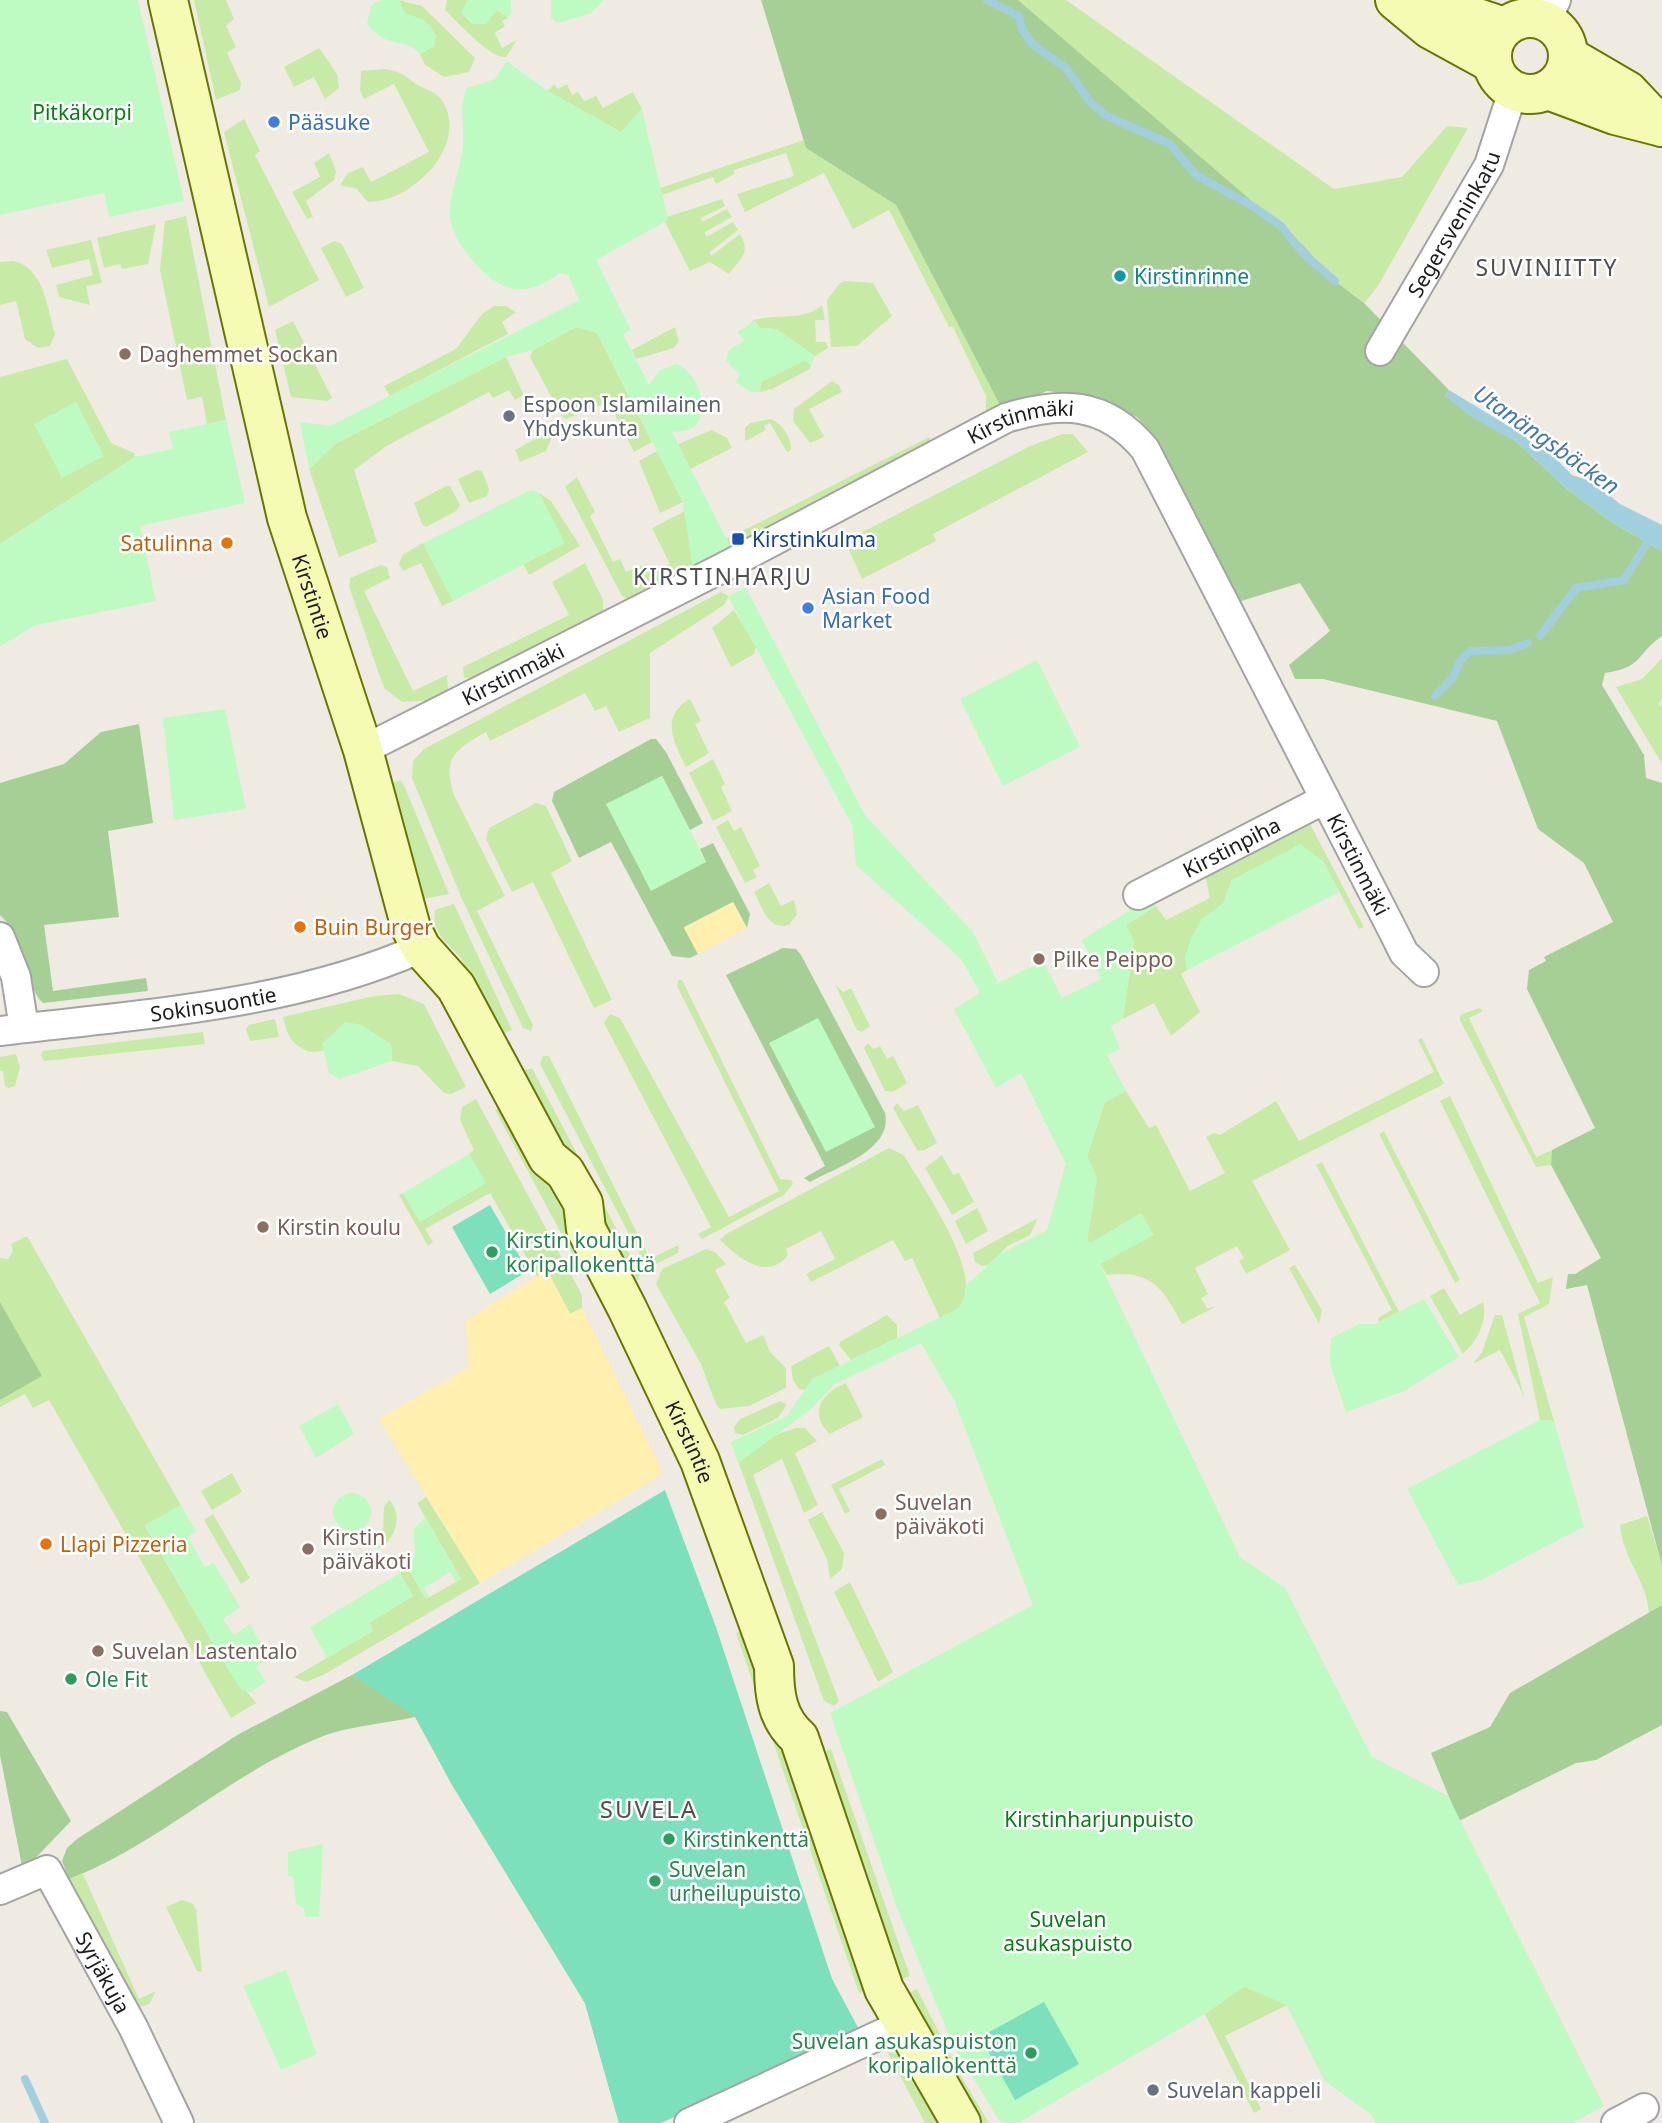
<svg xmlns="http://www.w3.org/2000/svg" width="1662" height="2123" font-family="'Noto Sans',sans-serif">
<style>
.grass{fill:#c7eba6}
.forest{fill:#a6cf96}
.sand{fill:#fff0b0}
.park{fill:#bdfbc3}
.pitch{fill:#7de0bc}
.water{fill:#a1cfde}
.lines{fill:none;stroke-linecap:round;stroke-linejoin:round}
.stream{stroke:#a1cfde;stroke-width:8}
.street-casing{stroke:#a4a4a4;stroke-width:32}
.secondary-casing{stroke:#687602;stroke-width:42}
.street{stroke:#fff;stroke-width:28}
.secondary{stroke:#f6fbb4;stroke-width:38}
.shop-dot{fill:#3f7fe0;stroke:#fff;stroke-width:2.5}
.culture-dot{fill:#0f9aa8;stroke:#fff;stroke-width:2.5}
.education-dot{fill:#8d6e63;stroke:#fff;stroke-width:2.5}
.worship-dot{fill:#6b7280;stroke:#fff;stroke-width:2.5}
.transit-dot{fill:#1a4fb4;stroke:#fff;stroke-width:2.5}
.food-dot{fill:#e8710a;stroke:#fff;stroke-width:2.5}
.leisure-dot{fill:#2e9e5b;stroke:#fff;stroke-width:2.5}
.labels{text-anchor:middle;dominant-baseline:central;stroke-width:5;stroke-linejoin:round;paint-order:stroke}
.park-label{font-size:21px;fill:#087e14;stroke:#fff}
.shop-label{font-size:21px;fill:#366cbe;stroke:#fff;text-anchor:start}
.street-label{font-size:21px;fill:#1d1d1d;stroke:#fff}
.culture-label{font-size:21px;fill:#0d838f;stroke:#fff;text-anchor:start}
.education-label{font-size:21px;fill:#785e54;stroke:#fff;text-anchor:start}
.worship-label{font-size:21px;fill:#5b616d;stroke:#fff;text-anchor:start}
.transit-label{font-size:21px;fill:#164399;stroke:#fff;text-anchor:start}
.food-label{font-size:21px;fill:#c56008;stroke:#fff;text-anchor:start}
.leisure-label{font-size:21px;fill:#27864d;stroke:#fff;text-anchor:start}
.neighbourhood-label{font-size:23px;letter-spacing:2px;fill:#505050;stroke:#fff}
.water-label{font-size:23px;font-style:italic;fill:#4779af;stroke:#fff}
.quarter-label{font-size:24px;letter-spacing:2px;fill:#505050;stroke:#fff}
</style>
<rect width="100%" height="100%" fill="#efebe2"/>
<path class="grass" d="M194 0H226L234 19 226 26 236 47 227 53 241 83 240 90 216 100Z
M399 0 422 6 475 58 469 72 444 77 425 65 420 54 434 46 404 12Z
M447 0H471L467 2 503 12 508 18 502 21 505 26 495 33 502 48 517 40 506 57C490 59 457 21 445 10Z
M1018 0H1066L1334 189 1402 177 1447 126 1468 128 1379 284 1364 304 1335 281 1303 245Z
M319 48 337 74 339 88 325 99 314 77 294 87 284 67Z
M383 69C398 70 404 75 416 84 425 90 437 91 443 102 469 146 411 203 368 202L357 189 340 185 348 173 363 167 371 182 429 152 394 84 364 99 360 90 361 71Z
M554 84 558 89 567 84 572 95 578 92 584 101 596 96 603 108 633 92 642 109 621 132 548 91Z
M244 119 260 151 255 155 319 280 269 307 224 132Z
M804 140 806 148 896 205 1003 411 986 420V396L953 327H949L889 210 853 229 824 173 745 212 737 194 794 176 786 153 734 170V174L716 184 713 177 662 195 660 188Z
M329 153 336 171 334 180 306 201 313 217 307 219 292 192 320 177 314 163Z
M722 199 725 206 701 218 702 222 727 209 732 217 705 232 706 237 733 222 738 230 710 252 711 256 740 234C751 254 741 257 729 274L710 262 690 271 665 222 667 217Z
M186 216 226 420 207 424 202 397 187 400 160 270 165 221Z
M156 224 148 264 122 269 120 264 104 268 97 238Z
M91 240 102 283 86 286 90 305 59 297 56 285 93 275 89 259 52 268 46 250Z
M334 241 342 244 364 288 346 297 321 248Z
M13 261C44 267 47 308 55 334L50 346 38 348 25 339 16 301 0 305V262Z
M845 281 873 283 892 316 857 346 831 347 827 300 840 283Z
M822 305 825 320H815L816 342H826L828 348 815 356 776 329 760 328 754 320C778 313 803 322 822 305Z
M494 306H506L516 312 502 322 508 334 390 396 384 386 456 349 483 313Z
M293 321 332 398 327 401 291 397 275 330Z
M576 327 597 333 652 442 634 452 613 411 604 404 566 419 561 415 530 357 533 350Z
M675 327 679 341 674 348 636 359 632 350Z
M506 357 524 395 515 400 509 390 493 398 489 392 388 445 354 470 377 542 339 557 309 469 335 444Z
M67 359 111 443 134 453 135 457 0 544V377Z
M805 360 811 365 810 369 772 389 760 392 761 382Z
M832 381 839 385 842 392 809 409 824 437 810 443 793 421 794 409Z
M771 419C782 424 792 438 791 450L787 452 770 423 764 426 766 430 745 441V428L750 423Z
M712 430 727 438 732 448 690 469 678 444Z
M550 431 552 437 546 451 520 462 515 450Z
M1063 434H1073L1088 452 933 534 936 541 862 579 845 541 1030 446Z
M929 437 934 446 731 548 726 539Z
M657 451 683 502 660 513 639 461Z
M477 470 482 471 489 489 487 496 469 503 458 479Z
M577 477 595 512 590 516 613 562 620 559 626 572 646 564 650 573 670 564 652 528 685 511 693 569 628 599 622 596 565 487Z
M446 486H450L460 505 456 511 426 527 422 524 414 503Z
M539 493 551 501 580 546 529 575 523 564 564 543Z
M423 543 453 601 442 606 421 563 403 571 399 564 402 555Z
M585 563 603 600V612L488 673 470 678 464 677 463 667 569 615 552 582Z
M381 565 387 567 390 578 364 591 413 691 447 675 448 690 436 700 402 702 385 689 380 677 349 586 350 578Z
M721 592 729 596 724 605 650 653V718L619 732 606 706 595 711 585 693 490 741 486 732C455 750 442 757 454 795L505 896 477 911 533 1025 531 1031 523 1028 462 899 412 778 413 761 424 749Z
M734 610 756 646 754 654 731 667 712 628Z
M1662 658V698L1659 705 1662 706V764L1616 687 1642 679Z
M690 699 701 721 695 724 709 753 686 767C673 741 660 716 690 699Z
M713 759 725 784 721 787 732 811 713 821 689 773Z
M400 780 404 785 449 894 418 900 387 785Z
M536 803 546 806 572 861 551 873 612 1000 594 1008 533 882 512 892 486 839 489 828Z
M728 820 734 831 741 827 760 866 753 870 757 877 745 883 716 827Z
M1308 820 1364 927 1359 929 1323 861 1232 880 1223 904 1202 919 1185 957 1187 970 1181 974 1200 1012 1171 1036 1154 1003 1123 1019 1134 941 1126 925 1156 906 1166 920 1210 898 1205 874Z
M769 883 781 906 794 900 797 914 789 925C768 931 762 907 754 892Z
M454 904 512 1030 498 1036 461 958 442 938 434 924 435 910Z
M678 980H682L780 1179 791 1180 793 1184 784 1195 702 1239 698 1234 711 1227 604 1023 610 1014 620 1018 729 1217 779 1191 677 986Z
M835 984 843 992 851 988 870 1026 862 1032 857 1030Z
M399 994 424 1004 466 1087 451 1094 444 1093 418 1066 392 1061 391 1044 310 1052C292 1046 287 1035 283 1017L374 996Z
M1479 1008 1483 1011 1469 1018 1536 1157 1552 1150 1551 1165 1536 1167 1460 1020V1015Z
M275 1019 279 1037 250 1041 246 1029 249 1025Z
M203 1032 205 1044 44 1061 41 1055 43 1051Z
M1422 1038 1444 1084 1252 1181 1290 1250 1246 1274 1239 1261 1244 1258 1237 1246 1195 1268 1208 1294 1201 1298 1207 1308 1215 1307 1182 1324C1163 1288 1151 1269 1107 1275L1100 1264 1141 1213 1091 1243 1087 1241 1097 1178 1087 1156 1105 1102 1126 1091 1149 1128 1156 1125 1190 1191 1225 1173 1206 1137 1214 1133 1220 1135 1276 1101 1299 1141 1434 1072 1418 1040Z
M868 1043 873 1049 880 1046 887 1059 893 1056 907 1083 893 1092 885 1091 864 1048Z
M16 1054 20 1067 15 1086 9 1088 5 1086 3 1071H0V1057Z
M543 1056H549L650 1259 676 1246H679L678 1253 656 1264 646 1263 640 1255 540 1064Z
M532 1068 640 1274 638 1280 633 1279 522 1071Z
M1450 1096 1538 1283 1553 1277 1549 1304 1524 1317 1554 1421 1540 1420 1518 1314 1540 1303 1440 1101Z
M476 1099 582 1295V1308L570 1314 547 1270 537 1276 490 1193 425 1229 433 1242 428 1246 399 1195 403 1193 420 1221 485 1183 469 1154 474 1150 460 1120 462 1107Z
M897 1103 904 1111 918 1105 937 1143 923 1151 917 1150 893 1108Z
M505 1104 587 1256 576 1261 495 1110Z
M1384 1131 1460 1280 1455 1283 1379 1134Z
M889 1148 904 1155C921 1185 982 1270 962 1303 958 1311 948 1314 940 1318L912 1258 905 1261 893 1240 811 1282 806 1274 835 1259 821 1231 786 1249 788 1255C767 1282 739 1258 720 1240L726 1234Z
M942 1155 953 1175 959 1173 974 1202 952 1215 925 1168Z
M1322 1162 1399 1312 1379 1322 1378 1318 1392 1310 1316 1165Z
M977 1208 988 1231 966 1244 955 1221Z
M1038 1218 1030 1235 1009 1245 988 1265 982 1266 975 1262 973 1253Z
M27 1236 181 1505 145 1526 228 1669 256 1703 231 1718 49 1400 33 1408 25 1394 0 1407V1400L41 1376 0 1302V1258L8 1259 13 1251 11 1244Z
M706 1249 715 1252 726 1264 715 1270 730 1298 724 1302 746 1343 763 1335 770 1352 786 1368V1388L749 1406 720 1409 716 1404 701 1364 656 1284 662 1269Z
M1295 1265 1322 1310 1319 1324 1289 1268Z
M1444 1288 1460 1315 1483 1302C1488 1320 1477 1342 1463 1354L1430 1296Z
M887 1315 897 1325V1338L851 1360 839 1345 840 1342Z
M1495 1315H1502L1524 1396 1500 1350 1473 1364 1482 1352Z
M829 1346 840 1366 812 1379 806 1390 799 1389 793 1380 791 1366Z
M846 1383 863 1417 830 1434C808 1414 822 1392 846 1383Z
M780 1401 787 1404 778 1418 743 1435 735 1433 734 1427 740 1419Z
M796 1428H805L817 1441 795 1453 818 1505 804 1513 782 1459 753 1475 839 1701 834 1706 824 1701 738 1461 769 1437Z
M882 1459 885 1465 839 1489 850 1511 845 1514 831 1485Z
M232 1473 242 1492 212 1510 201 1491Z
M426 1497 480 1583 323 1675 306 1682 294 1677 373 1631 369 1623 413 1596 400 1573 408 1568 426 1599 461 1579 417 1503Z
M389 1500C404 1515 395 1540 378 1549L377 1545 383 1535 384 1507Z
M822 1512 844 1553 842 1569 830 1579 827 1559 808 1520Z
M213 1514 250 1578 241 1584 204 1520Z
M1647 1516 1662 1566V1605L1649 1613C1647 1581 1622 1557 1620 1525Z
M850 1582 893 1672 878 1682 834 1592Z
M748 1630 871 1989 859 1993 736 1633Z
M831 1749 910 1976 897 1981 820 1754Z
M83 1874 139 1999 156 1991 149 2004 137 2008 130 2006 69 1879Z
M182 1900 192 1903 196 1910 202 1972 197 1971 166 1907Z
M1209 1908 1406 2123H1376L1371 2114 1325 2081 1287 2005 1225 2036 1261 2109 1254 2113 1205 2014 1230 1995Z
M917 1989 961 2076 989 2123H977L902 1996Z
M887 2051 904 2056 944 2123H925Z"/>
<path class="forest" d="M761 0H1018L1303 245 1335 281 1365 304 1449 390 1445 396 1518 443 1567 489 1613 523 1662 551V636C1636 654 1644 667 1605 673L1602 685 1644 755 1646 778 1662 783V1566L1587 1285 1566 1289 1568 1274H1575L1601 1258 1551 1165 1552 1150 1595 1128 1527 989 1529 970 1546 961 1544 957 1613 922 1584 863 1538 829 1497 721 1323 679H1295L1289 665 1330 631 1300 583 1238 602 1156 438 1137 417 1092 397 1047 391 1003 411 896 205 806 148Z
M139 724 153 823 108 831 119 917 44 925 53 991 146 978 148 991 43 1003C25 987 26 938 0 915V783L64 764 101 732Z
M651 739H656L666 752 703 823 690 830 662 776 606 805 706 862 700 849 713 843 750 914 747 928 733 902 684 927 698 954 690 958 672 956 611 842 579 858 552 801 554 792Z
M783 948 796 949 801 955 885 1113C893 1150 837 1167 810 1182L804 1178 825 1166 726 975Z
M0 1302 42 1376 0 1400Z
M1662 1605V1725L1596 1760 1576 1763 1459 1821 1431 1753 1490 1727 1510 1693Z
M379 1670 413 1671 661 2123H619L585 2003 451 1783 415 1717C384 1724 345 1726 316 1739 228 1775 158 1845 69 1879L62 1861 67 1848 77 1839 239 1734 352 1675Z
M0 1711 7 1712 71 1821 23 1871 0 1755Z"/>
<path class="sand" d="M733 902 747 928 698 954 684 928Z
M547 1270 570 1314 582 1308 662 1471 655 1479 480 1583 379 1419 469 1367 466 1321Z"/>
<path class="park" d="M0 0H138L184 201 109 217 104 193 0 215Z
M383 0H399L404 12C421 21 425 15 436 36L434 46 420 54C405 36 384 50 367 23L372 4Z
M471 0H511V13L508 18 497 10 486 24H472L461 13 467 1Z
M551 0H603V1L590 14 557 23 551 18Z
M507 61 548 91 621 132 642 109 668 220 596 260 631 330 623 334 649 385 659 371 675 364C696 369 713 411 694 427 687 432 679 431 672 432L731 548 693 569 683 502 597 333 576 327 533 350 506 357 335 444 309 469 300 422 330 426 579 300 568 275 559 273C522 303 494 288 468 255 460 245 451 229 450 216 449 193 461 169 463 146 465 127 458 106 467 88L495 79Z
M754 320 760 328 776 329 815 356 811 365 805 360 761 382 760 392H751L735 382 740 375 726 361 729 350 745 340 737 333Z
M76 402 104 456 62 478 34 424Z
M226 420 245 503 140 526 156 601 36 625 0 646V544L135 457 173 449 169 432Z
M531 490 539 493 565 543 453 601 423 543Z
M746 588 865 815 973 932 998 983 1043 961 1062 998 1101 979 1082 940 1135 907 1150 903 1156 906 1126 925 1134 941 1123 1019 1111 1026 1120 1049 1107 1055 1126 1091 1105 1102 1087 1156 1097 1178 1087 1241 1091 1243 1141 1213 1154 1235 1100 1264 1240 1557 1285 1588 1372 1757 1448 1796 1604 2106 1572 2123H1376L1371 2114 1325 2081 1287 2005 1244 1987 1205 2014 1018 2123 1000 2122 952 2043 896 1905 830 1713 1033 1605 954 1400 921 1343 835 1384 809 1411 738 1463 731 1442 787 1416 812 1379 958 1309 964 1301 965 1287 1000 1254 1047 1230 1066 1164 1021 1073 996 1088 954 1009 980 993 961 959 856 865 852 825 729 598V596Z
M1037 660 1080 747 1003 786 960 699Z
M225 709 246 809 174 820 163 718Z
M662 776 706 862 651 891 606 804Z
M1300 844 1323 861 1339 892 1187 970 1185 957 1191 938 1202 919 1223 903 1232 880Z
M818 1018 875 1127 826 1152 769 1043Z
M345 1022 362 1025 391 1044 392 1061 340 1079 329 1073 322 1044Z
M469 1154 486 1183 420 1222 403 1193Z
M1424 1299 1459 1357 1404 1391 1346 1412 1330 1364 1331 1338 1360 1324H1376Z
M338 1404 354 1434 316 1458 299 1426Z
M1540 1420 1554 1421 1584 1527 1481 1580 1458 1585 1407 1489Z
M333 1512a19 19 0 1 1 38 0a19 19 0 1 1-38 0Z
M181 1505 196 1531 188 1537 205 1567 214 1563 240 1607 223 1619 234 1635 250 1624 269 1658 256 1667 266 1682 250 1692 241 1689 228 1669 145 1525Z
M425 1518 461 1579 456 1582 450 1572 424 1588 429 1597 426 1599 408 1568 415 1555 414 1529Z
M400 1573 413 1596 369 1623 373 1631 327 1658 310 1627Z
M323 1844 319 1917H305L304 1908 296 1904 293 1877 288 1876V1852Z
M286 1970 317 2054 281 2070 243 1986Z"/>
<path class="pitch" d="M490 1205 528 1271 490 1294 452 1227Z
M665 1490 716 1627 832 1979 861 2033 661 2123H619L585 2003 451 1783 416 1717 352 1675Z
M1044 2002 1079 2064 1015 2100 980 2037Z"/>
<path class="water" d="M1449 390 1546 449 1572 475 1593 482 1620 504 1662 525V551L1613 523 1567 489 1518 443 1473 418 1445 396Z"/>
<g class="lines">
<path class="stream" d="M987 0 1019 16 1022 29 1033 45 1066 68 1091 103 1107 116 1170 144 1196 175 1254 207 1281 226 1304 254 1335 281
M1540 636 1576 588 1624 580 1652 535
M1435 696 1452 679 1460 661 1470 651 1509 650 1528 643
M25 2079 45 2123"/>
<defs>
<g id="street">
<path d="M1546 21 1556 0"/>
<path id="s1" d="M1380 351 1489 165 1513 91"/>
<path id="s2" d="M363 750 724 567 1006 418C1061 401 1105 401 1145 449L1392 929 1404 953 1424 972"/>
<path id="s3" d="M1138 895 1325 799"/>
<path d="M0 937 16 977 24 1028"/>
<path id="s4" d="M0 1031C141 1014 290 1006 421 948"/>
<path id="s5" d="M0 1890 47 1870 133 2027 179 2123"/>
<path d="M689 2123 903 2024"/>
<path d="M1616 2123 1644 2108"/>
</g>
<g id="secondary">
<path id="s6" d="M168 0 287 518 363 750 411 928 421 948 456 987 548 1158 565 1172 583 1203 586 1229 627 1308 700 1461 774 1666C774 1694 777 1719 799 1738L884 1989 961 2123"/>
<path d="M1395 0 1430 29 1492 63"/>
<path d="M1401 2 1439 5 1504 27"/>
<circle cx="1530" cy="56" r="38"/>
<path d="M1568 56 1628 91 1662 127"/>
<path d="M1548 90 1615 115 1662 127"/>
</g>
</defs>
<use href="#street" class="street-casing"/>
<use href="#secondary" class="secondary-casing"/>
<use href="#street" class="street"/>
<use href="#secondary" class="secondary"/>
</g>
<g class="shop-dot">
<circle cx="274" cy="122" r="7"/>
<circle cx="808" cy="608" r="7"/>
</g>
<circle class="culture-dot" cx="1120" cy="276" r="7"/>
<g class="education-dot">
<circle cx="125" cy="354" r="7"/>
<circle cx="1039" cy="959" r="7"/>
<circle cx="263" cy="1227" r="7"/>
<circle cx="881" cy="1514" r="7"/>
<circle cx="308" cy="1549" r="7"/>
<circle cx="98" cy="1651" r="7"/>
</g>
<g class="worship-dot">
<circle cx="509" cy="416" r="7"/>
<circle cx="1153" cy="2090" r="7"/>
</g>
<rect class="transit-dot" x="731" y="532" width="14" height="14" rx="3.5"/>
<g class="food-dot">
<circle cx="227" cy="543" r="7"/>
<circle cx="300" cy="927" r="7"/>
<circle cx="46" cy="1544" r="7"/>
</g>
<g class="leisure-dot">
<circle cx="492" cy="1252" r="7"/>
<circle cx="71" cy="1679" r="7"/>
<circle cx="669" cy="1839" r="7"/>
<circle cx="655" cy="1881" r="7"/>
<circle cx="1031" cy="2053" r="7"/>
</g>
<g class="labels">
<g class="park-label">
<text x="82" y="112">Pitkäkorpi</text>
<text x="1099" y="1819">Kirstinharjunpuisto</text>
<text x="1068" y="1919">Suvelan<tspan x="1068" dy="24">asukaspuisto</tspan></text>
</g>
<g class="shop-label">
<text x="288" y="122">Pääsuke</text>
<text x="822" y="596">Asian Food<tspan x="822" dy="24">Market</tspan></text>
</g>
<g class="street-label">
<text stroke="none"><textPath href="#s1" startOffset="147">Segersveninkatu</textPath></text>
<text stroke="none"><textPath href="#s2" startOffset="737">Kirstinmäki</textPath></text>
<text stroke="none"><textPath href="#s6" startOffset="614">Kirstintie</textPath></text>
<text stroke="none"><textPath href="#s2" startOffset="168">Kirstinmäki</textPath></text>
<text stroke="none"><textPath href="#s3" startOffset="105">Kirstinpiha</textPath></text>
<text stroke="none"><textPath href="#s2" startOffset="1344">Kirstinmäki</textPath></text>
<text stroke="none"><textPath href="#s4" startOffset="215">Sokinsuontie</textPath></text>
<text stroke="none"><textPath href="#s6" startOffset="1550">Kirstintie</textPath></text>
<text stroke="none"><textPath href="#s5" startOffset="168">Syrjäkuja</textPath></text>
</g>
<g class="culture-label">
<text x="1134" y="276">Kirstinrinne</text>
</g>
<g class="education-label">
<text x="139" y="354">Daghemmet Sockan</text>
<text x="1053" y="959">Pilke Peippo</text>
<text x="277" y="1227">Kirstin koulu</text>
<text x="895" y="1502">Suvelan<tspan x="895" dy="24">päiväkoti</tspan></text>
<text x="322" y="1537">Kirstin<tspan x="322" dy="24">päiväkoti</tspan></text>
<text x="112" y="1651">Suvelan Lastentalo</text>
</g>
<g class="worship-label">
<text x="523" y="404">Espoon Islamilainen<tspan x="523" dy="24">Yhdyskunta</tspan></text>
<text x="1167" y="2090">Suvelan kappeli</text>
</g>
<g class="transit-label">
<text x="752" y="539">Kirstinkulma</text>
</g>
<g class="food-label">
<text x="213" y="543" text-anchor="end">Satulinna</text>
<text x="314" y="927">Buin Burger</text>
<text x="60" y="1544">Llapi Pizzeria</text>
</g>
<g class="leisure-label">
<text x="506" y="1240">Kirstin koulun<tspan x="506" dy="24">koripallokenttä</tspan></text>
<text x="85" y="1679">Ole Fit</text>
<text x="683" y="1839">Kirstinkenttä</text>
<text x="669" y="1869">Suvelan<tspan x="669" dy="24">urheilupuisto</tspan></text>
<text x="1017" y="2041" text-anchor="end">Suvelan asukaspuiston<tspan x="1017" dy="24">koripallokenttä</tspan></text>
</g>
<g class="neighbourhood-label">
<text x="1547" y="267">SUVINIITTY</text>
<text x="723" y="576">KIRSTINHARJU</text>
</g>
<g class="water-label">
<text transform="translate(1547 439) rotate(35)">Utanängsbäcken</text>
</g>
<g class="quarter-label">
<text x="649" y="1808">SUVELA</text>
</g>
</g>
</svg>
